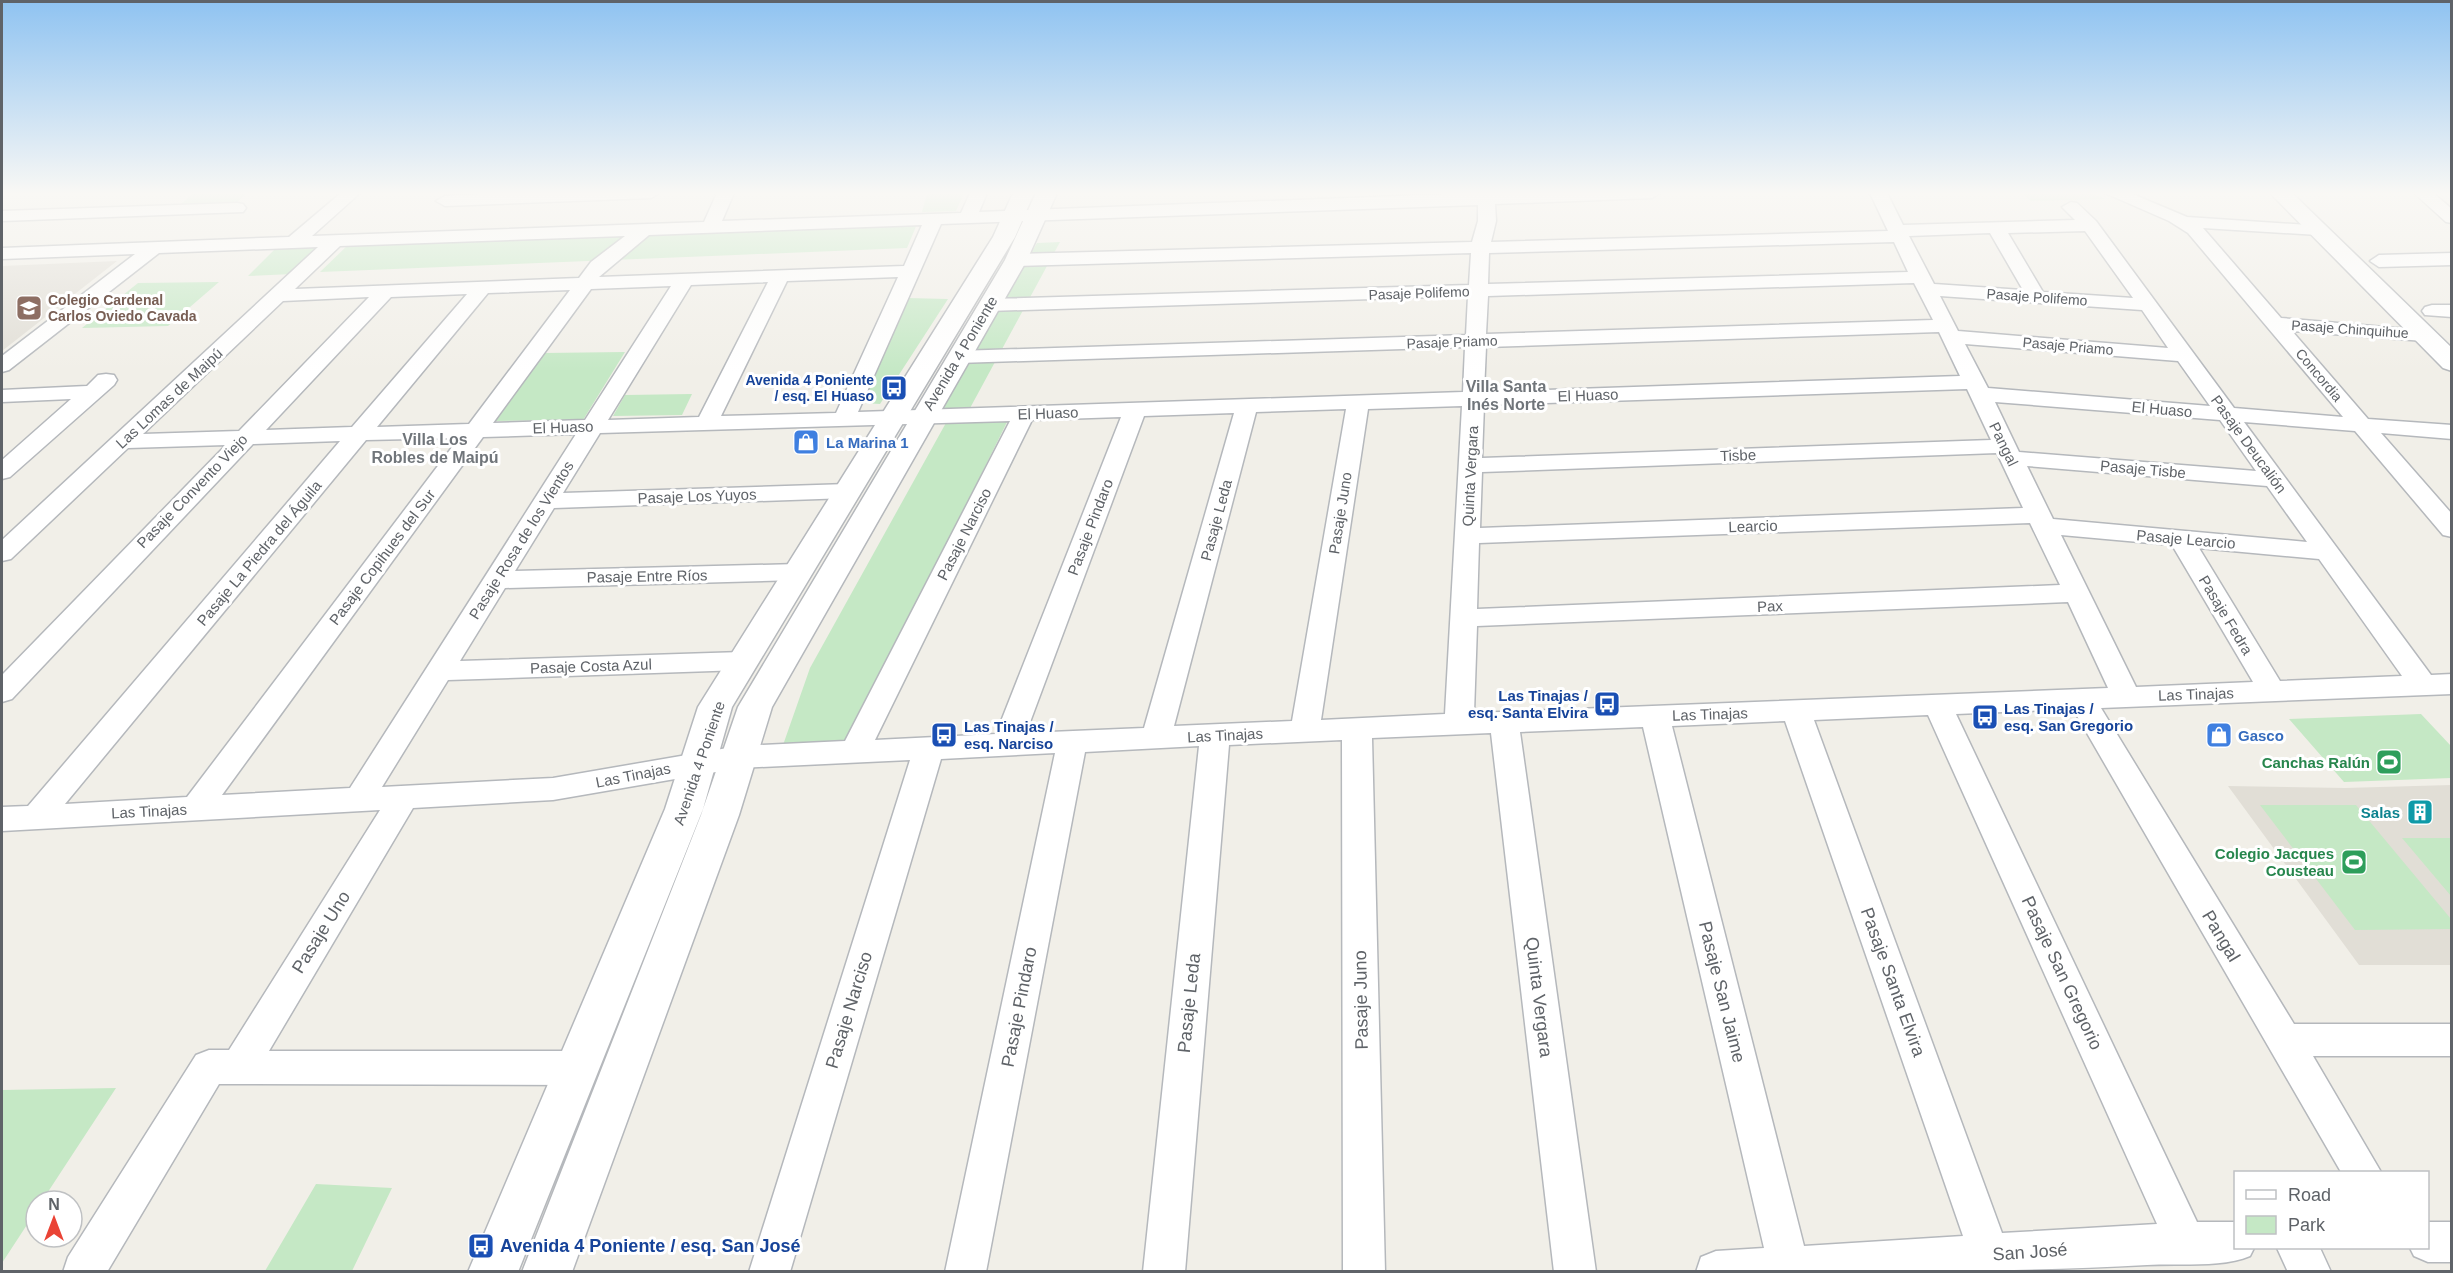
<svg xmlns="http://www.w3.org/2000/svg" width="2453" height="1273" font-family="Helvetica,sans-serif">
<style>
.education{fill:#e1ded6}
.green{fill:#c5e8c5}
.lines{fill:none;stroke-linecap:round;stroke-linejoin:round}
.minor-casing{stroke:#b5b8bc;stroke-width:3}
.tertiary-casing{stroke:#b5b8bc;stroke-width:3}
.minor{fill:#fff;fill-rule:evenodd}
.tertiary{fill:#fff;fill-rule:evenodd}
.labels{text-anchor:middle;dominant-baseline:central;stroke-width:6;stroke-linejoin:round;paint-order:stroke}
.far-street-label{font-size:14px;fill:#5f6368;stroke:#fff}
.far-education-label{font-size:14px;font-weight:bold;fill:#785e54;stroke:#fff;text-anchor:start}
.far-transit-label{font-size:14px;font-weight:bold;fill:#164399;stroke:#fff;text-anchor:end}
.street-label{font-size:15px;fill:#5f6368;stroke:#fff}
.shop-label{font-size:15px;font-weight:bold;fill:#366cbe;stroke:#fff;text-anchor:start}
.transit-label{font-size:15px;font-weight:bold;fill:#164399;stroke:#fff;text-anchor:start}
.leisure-label{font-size:15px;font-weight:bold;fill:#27864d;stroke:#fff;text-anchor:end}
.culture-label{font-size:15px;font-weight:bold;fill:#0d838f;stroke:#fff;text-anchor:end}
.neighbourhood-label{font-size:16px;font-weight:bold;fill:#70757a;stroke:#fff}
.near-street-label{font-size:18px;fill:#5f6368;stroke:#fff}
.near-transit-label{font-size:18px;font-weight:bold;fill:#164399;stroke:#fff;text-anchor:start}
</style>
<rect width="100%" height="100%" fill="#f1efe8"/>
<path class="education" d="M117 261 2 351V266Z
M2451 785V965H2359L2228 786 2345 788Z"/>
<path class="green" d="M194 193H247L233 206 176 208Z
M927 193H964L956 211 922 212Z
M2090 193 2106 199 2031 201 2022 193Z
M917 224 907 248 320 272 348 245Z
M1060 242 969 410H941L1037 243Z
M317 248 292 274 248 276 275 249Z
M219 282 168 326 82 328 138 283Z
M907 298 948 299 880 404 864 403Z
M625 352 583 420 495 421 543 353Z
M692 394 682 415 613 416 625 395Z
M1008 420 850 741 783 745 810 668 947 421Z
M2421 714 2451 746V778L2344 782 2289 719Z
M2260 805H2356L2451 919V929L2355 930Z
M2402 838H2451V896Z
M116 1088 42 1201H36V1211L2 1263V1090Z
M316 1184 392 1188 352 1271H265Z"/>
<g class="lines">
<defs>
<path id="minor" d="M341 193H360L312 236 704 222 717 193H734L722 221 961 213 970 193H987L979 212 1477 193H1660L1652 198 1495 204 1496 221 1491 242 1888 231 1870 193H1887L1903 225 2075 220 2062 207 2071 202 2077 203 2096 221 2234 408 2343 417 2188 233 2169 221 2105 193H2130L2187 217 2324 226 2327 230 2324 234 2318 235 2203 228 2281 318 2431 331 2434 335 2431 339 2424 341 2292 331 2368 419 2452 425V439L2381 433 2452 514V537L2443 535 2355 431 2244 422 2431 675 2452 674V694L2101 708 2294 1024H2452V1056H2313L2381 1172H2341L2073 709 1956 714 2197 1222H2236V1248H2254L2250 1256C2222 1268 2178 1263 2147 1265 1997 1273 1846 1272 1696 1272L1701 1257 1716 1251 1764 1248 1643 727 1520 732 1596 1272H1554L1491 733 1372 738 1385 1272H1343L1342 740 1229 745 1185 1272H1143L1199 746 1085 752 986 1272H945L1055 753 941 759 790 1272H749L910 760 739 768 553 800 413 808 269 1051H577L590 1056 595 1068 590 1080 577 1085 219 1084 107 1272H63L68 1257 196 1055 209 1050H229L380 810 2 831V807L28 806 340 441 253 444 12 699 2 702V675L226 445 128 448 11 559 2 561V540L318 247 159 253 9 370 2 372V356L135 254 2 259V248L289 237ZM1478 205V221L1472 242 1016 254 1007 260 1016 266 1471 253 1469 285 989 299 979 305 989 311 1468 296 1466 335 958 351 951 353 948 357 951 361 958 363 1465 347 1463 392 858 412 941 224ZM922 225 904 266 599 277 649 235ZM2085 231 2133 298 2043 292 2008 233ZM1990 233 2023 290 1934 284 1909 236ZM625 236 591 262 579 278 295 289 340 246ZM1894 242 1908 272 1488 284 1489 253ZM898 277 836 413 721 416 787 281ZM768 282 699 417 608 420 691 285ZM1914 283 1933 320 1486 334 1488 296ZM671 286 585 420 493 423 591 289ZM570 290 469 424 377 427 488 293ZM467 294 352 427 266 430 391 297ZM1940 296 2142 310 2168 348 1958 331ZM369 297 239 431 143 434 283 301ZM1939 332 1960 376 1484 392 1486 347ZM1965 344 2178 361 2210 406 1988 388ZM1967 389 1991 440 1482 458 1484 405ZM1995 402 2220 420 2256 471 2019 452ZM1462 406 1445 714 1321 720 1368 409ZM1346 409 1292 721 1174 726 1256 412ZM1234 413 1144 728 1026 733 1144 416ZM1121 417 996 734 875 740 1032 420ZM1010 421 845 741 739 746 553 778 382 787 448 680 742 670 752 668 756 661 752 654 742 652 460 661 505 588 798 580 807 578 811 572 807 566 798 564 515 571 554 508 848 498 856 496 860 491 856 486 848 484 563 493 600 433ZM576 434 350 788 222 795 483 437ZM459 438 187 797 65 804 366 440ZM1997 453 2023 508 1480 528 1482 472ZM2027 466 2267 486 2307 542 2053 519ZM2030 523 2060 585 1477 609 1479 543ZM2061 535 2172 545 2253 682 2136 687ZM2199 548 2319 559 2402 676 2280 681ZM2068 602 2108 688 1474 713 1477 626ZM1928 715 2157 1224 2002 1233 1814 720ZM1785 721 1963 1236 1804 1246 1672 726Z
M505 193H659L651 198 445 206 436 201 445 196Z
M2414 193H2433L2452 209V223L2446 222Z
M237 203 243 204 246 208 243 212 2 221V211Z
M2452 253V265L2379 267 2370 261 2379 255Z
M2432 305H2452V317L2425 315 2422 311 2425 307Z
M106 374 114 375 117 380 114 385 10 477 2 479V460L71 399 2 402V390L87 386 98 375Z
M2428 1222H2452V1262H2428L2414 1256 2410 1248H2428Z
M2277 1248H2320L2331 1272H2288Z"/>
<path id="tertiary" d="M1013 193H1034L1015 237 732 707 703 809 518 1272H468L665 809 698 707 993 237Z
M1036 193H1057L1027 260 772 707 739 815 572 1272H522L701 815 738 707 1005 260Z
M2270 193H2292L2452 348V371L2443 368Z"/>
</defs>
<use href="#minor" class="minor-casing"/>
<use href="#tertiary" class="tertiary-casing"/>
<use href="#minor" class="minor"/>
<use href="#tertiary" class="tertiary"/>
</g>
<linearGradient id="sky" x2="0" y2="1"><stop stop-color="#8fc3f1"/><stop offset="0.52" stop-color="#f9f8f5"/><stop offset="1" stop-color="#f9f8f5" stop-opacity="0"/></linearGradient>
<rect width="2453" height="372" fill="url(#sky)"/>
<defs>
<symbol id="school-square" viewBox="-11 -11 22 22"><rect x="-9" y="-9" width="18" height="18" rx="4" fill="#8d6e63" stroke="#fff"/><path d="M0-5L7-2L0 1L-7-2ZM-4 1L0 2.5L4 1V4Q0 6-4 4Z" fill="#fff"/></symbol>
<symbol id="bus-square" viewBox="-11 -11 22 22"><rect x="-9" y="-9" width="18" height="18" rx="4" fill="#1a4fb4" stroke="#fff"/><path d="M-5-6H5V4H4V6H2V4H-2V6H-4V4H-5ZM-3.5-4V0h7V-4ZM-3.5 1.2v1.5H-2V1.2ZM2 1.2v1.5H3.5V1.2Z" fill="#fff"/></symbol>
<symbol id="shop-square" viewBox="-11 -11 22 22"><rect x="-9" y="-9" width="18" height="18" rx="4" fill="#3f7fe0" stroke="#fff"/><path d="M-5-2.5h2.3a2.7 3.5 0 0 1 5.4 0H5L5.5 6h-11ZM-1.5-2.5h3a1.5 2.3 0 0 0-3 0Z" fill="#fff"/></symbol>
<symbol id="stadium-square" viewBox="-11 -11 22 22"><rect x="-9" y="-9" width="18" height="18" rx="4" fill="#2e9e5b" stroke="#fff"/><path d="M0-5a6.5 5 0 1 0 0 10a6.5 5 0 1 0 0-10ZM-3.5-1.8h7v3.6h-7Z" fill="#fff"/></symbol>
<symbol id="building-square" viewBox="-11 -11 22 22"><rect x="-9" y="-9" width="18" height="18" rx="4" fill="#0f9aa8" stroke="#fff"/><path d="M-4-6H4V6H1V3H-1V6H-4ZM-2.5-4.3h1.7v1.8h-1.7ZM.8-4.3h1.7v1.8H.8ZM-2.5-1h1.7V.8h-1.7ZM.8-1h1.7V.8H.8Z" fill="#fff"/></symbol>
</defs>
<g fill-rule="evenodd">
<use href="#school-square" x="14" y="293" width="30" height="30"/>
<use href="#bus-square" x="879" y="373" width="30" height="30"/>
<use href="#shop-square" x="791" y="427" width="30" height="30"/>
<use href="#bus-square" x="1592" y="689" width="30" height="30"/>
<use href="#bus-square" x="1970" y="702" width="30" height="30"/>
<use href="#bus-square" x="929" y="720" width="30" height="30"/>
<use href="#shop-square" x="2204" y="720" width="30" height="30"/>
<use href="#stadium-square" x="2374" y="747" width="30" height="30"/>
<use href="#building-square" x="2405" y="797" width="30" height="30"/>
<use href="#stadium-square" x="2339" y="847" width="30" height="30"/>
<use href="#bus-square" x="466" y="1231" width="30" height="30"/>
</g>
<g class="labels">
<g class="far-street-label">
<text transform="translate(1419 293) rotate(-2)">Pasaje Polifemo</text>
<text transform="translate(2037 297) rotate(4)">Pasaje Polifemo</text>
<text transform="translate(2350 329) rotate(4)">Pasaje Chinquihue</text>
<text transform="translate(1452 342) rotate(-2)">Pasaje Priamo</text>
<text transform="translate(2068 346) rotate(5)">Pasaje Priamo</text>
<text transform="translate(2319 375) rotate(50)">Concordia</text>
</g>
<g class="far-education-label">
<text x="48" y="300">Colegio Cardenal<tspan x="48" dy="16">Carlos Oviedo Cavada</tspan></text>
</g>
<g class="far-transit-label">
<text x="874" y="380">Avenida 4 Poniente<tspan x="874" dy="16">/ esq. El Huaso</tspan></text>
</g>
<g class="street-label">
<text transform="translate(960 353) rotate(-59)">Avenida 4 Poniente</text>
<text transform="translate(1588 395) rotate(-2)">El Huaso</text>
<text transform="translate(169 398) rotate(-43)">Las Lomas de Maipú</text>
<text transform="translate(2162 409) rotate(5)">El Huaso</text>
<text transform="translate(1048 413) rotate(-2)">El Huaso</text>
<text transform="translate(563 427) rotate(-2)">El Huaso</text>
<text transform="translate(2004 444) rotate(64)">Pangal</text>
<text transform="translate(2249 444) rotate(54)">Pasaje Deucalión</text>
<text transform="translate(1738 455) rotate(-2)">Tisbe</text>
<text transform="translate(2143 469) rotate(5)">Pasaje Tisbe</text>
<text transform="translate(1470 476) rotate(-87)">Quinta Vergara</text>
<text transform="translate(192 491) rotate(-46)">Pasaje Convento Viejo</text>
<text transform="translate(697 496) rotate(-2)">Pasaje Los Yuyos</text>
<text transform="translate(1340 513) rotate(-81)">Pasaje Juno</text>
<text transform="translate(1216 520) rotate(-75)">Pasaje Leda</text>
<text transform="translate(1753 526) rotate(-2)">Learcio</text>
<text transform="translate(1090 527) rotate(-69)">Pasaje Pindaro</text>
<text transform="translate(964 534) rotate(-63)">Pasaje Narciso</text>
<text transform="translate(2186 539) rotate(5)">Pasaje Learcio</text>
<text transform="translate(521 540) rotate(-58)">Pasaje Rosa de los Vientos</text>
<text transform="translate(259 553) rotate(-50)">Pasaje La Piedra del Águila</text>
<text transform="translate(382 557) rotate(-53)">Pasaje Copihues del Sur</text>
<text transform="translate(647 576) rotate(-1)">Pasaje Entre Ríos</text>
<text transform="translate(1770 606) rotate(-2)">Pax</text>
<text transform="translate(2226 615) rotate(59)">Pasaje Fedra</text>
<text transform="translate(591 666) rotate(-2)">Pasaje Costa Azul</text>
<text transform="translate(2196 694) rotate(-2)">Las Tinajas</text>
<text transform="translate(1710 714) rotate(-2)">Las Tinajas</text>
<text transform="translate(1225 735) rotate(-3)">Las Tinajas</text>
<text transform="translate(699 763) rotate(-71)">Avenida 4 Poniente</text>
<text transform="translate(633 775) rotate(-11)">Las Tinajas</text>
<text transform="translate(149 811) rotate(-3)">Las Tinajas</text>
</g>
<g class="shop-label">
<text x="826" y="442">La Marina 1</text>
<text x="2238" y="735">Gasco</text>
</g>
<g class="transit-label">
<text x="1588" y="695" text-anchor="end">Las Tinajas /<tspan x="1588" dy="17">esq. Santa Elvira</tspan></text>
<text x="2004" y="708">Las Tinajas /<tspan x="2004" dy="17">esq. San Gregorio</tspan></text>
<text x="964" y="726">Las Tinajas /<tspan x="964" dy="17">esq. Narciso</tspan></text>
</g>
<g class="leisure-label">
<text x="2370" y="762">Canchas Ralún</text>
<text x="2334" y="853">Colegio Jacques<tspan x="2334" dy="17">Cousteau</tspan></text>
</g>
<g class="culture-label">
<text x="2400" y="812">Salas</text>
</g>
<g class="neighbourhood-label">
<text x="1506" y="386">Villa Santa<tspan x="1506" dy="18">Inés Norte</tspan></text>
<text x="435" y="439">Villa Los<tspan x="435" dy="18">Robles de Maipú</tspan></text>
</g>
<g class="near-street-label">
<text transform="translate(321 932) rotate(-58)">Pasaje Uno</text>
<text transform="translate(2221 936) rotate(59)">Pangal</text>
<text transform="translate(2062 973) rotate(65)">Pasaje San Gregorio</text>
<text transform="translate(1893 982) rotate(70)">Pasaje Santa Elvira</text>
<text transform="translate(1722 992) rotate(76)">Pasaje San Jaime</text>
<text transform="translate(1539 997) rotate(83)">Quinta Vergara</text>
<text transform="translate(1361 1000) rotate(-91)">Pasaje Juno</text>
<text transform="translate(1189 1003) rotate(-84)">Pasaje Leda</text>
<text transform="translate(1019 1007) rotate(-79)">Pasaje Pindaro</text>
<text transform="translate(849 1010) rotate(-73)">Pasaje Narciso</text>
<text transform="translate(2030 1252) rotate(-4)">San José</text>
</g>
<g class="near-transit-label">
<text x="500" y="1246">Avenida 4 Poniente / esq. San José</text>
</g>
</g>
<rect width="2453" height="1273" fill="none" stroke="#5f6368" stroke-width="6"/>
<rect x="2234" y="1171" width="195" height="78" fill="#ffffff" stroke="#bfc1c3" stroke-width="1.5"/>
<rect x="2246" y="1190" width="30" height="9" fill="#ffffff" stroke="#bfc1c3" stroke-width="1.5"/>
<text x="2288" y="1201" font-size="18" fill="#5f6368">Road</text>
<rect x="2246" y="1216" width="30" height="18" fill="#c5e8c5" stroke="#bfc1c3" stroke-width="1.5"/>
<text x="2288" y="1231" font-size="18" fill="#5f6368">Park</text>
<g transform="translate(54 1219)"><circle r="28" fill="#ffffff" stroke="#bfc1c3" stroke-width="1.5"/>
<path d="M0-4.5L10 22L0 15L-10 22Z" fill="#ea4335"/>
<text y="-9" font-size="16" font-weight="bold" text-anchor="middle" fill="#5f6368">N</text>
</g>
</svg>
